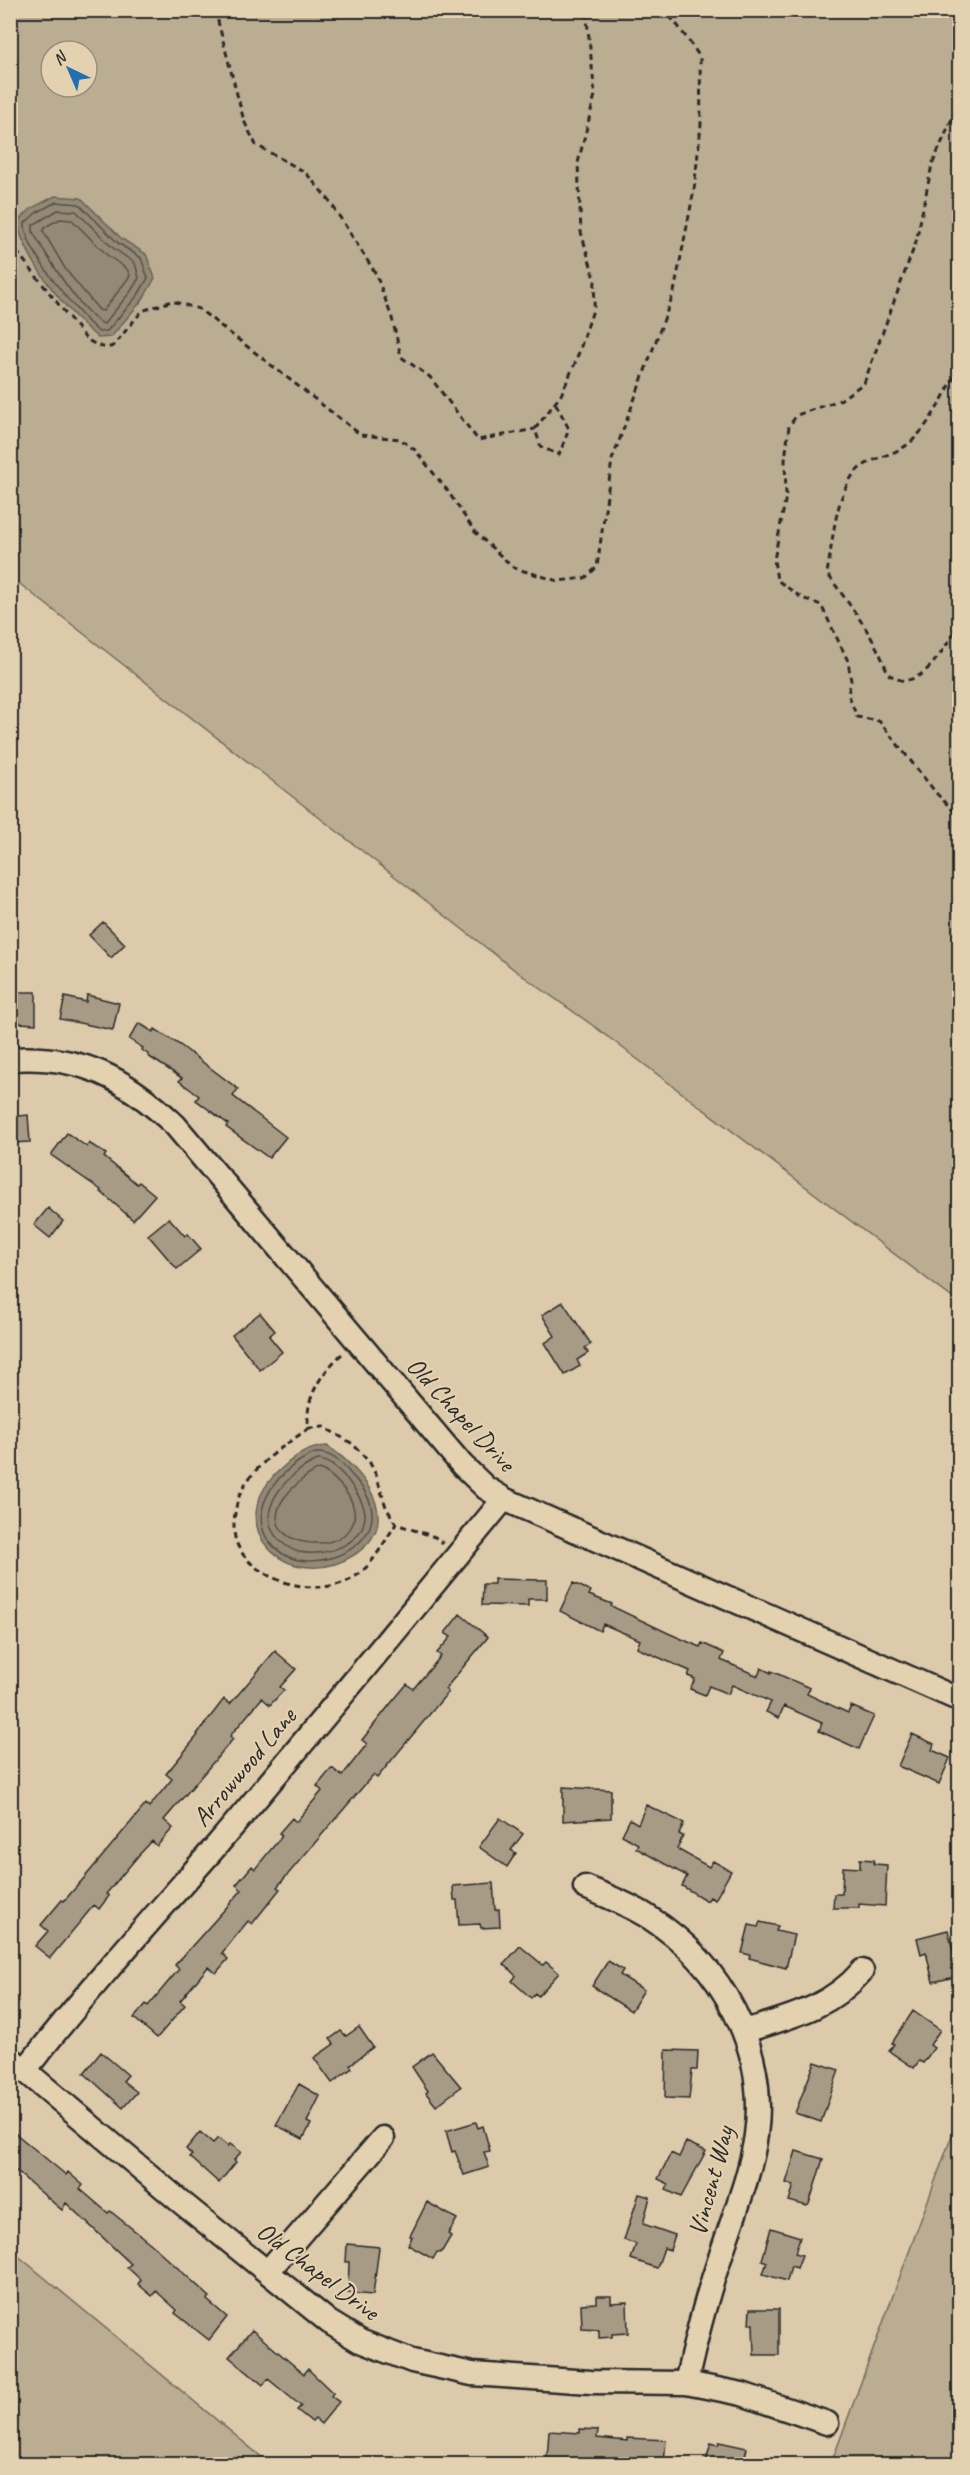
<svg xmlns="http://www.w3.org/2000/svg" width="970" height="2475" font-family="Caveat,sans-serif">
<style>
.green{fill:#bbad92;stroke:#736c5e;stroke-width:1.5;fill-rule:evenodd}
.water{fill:#938975;stroke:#696357;stroke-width:1.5}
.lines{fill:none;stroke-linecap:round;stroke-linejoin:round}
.shore{stroke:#555149;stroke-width:1.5}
.building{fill:#a79b85;stroke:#2b2b2b;stroke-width:1.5}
.minor-casing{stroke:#2b2b2b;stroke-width:27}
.path{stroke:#2b2b2b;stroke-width:3;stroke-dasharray:6 4.5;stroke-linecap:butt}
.minor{stroke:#e3d1af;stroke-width:22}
.labels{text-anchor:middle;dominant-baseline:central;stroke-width:4.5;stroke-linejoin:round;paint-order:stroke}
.street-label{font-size:26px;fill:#2b2b2b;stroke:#e3d1af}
</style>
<rect width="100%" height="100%" fill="#dccaaa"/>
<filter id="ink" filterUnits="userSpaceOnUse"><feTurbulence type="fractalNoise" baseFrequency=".0167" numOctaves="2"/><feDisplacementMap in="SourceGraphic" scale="12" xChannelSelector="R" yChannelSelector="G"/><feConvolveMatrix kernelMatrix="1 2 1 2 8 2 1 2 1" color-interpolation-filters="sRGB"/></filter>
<g filter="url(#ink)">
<path class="green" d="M10 11H959V1303L595 1027 516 971 11 577ZM51 51H87V87H51Z
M959 2116V2464H831Z
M11 2250 270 2464H11Z"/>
<path class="water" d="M55 196 81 198 122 239 146 254 155 278 143 299 111 337 98 338C66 311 27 263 17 222L32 208Z
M327 1446C363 1469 406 1522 354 1555 289 1596 215 1526 283 1467 296 1455 309 1447 327 1446Z"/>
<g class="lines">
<path class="shore" d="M56 202 79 204 118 243 141 258 148 278 138 295 107 331 99 332C79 316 23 248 25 223L36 213Z
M58 210 76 211 113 248 135 263 139 278 131 291 104 324C82 316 46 254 33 232V225Z
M60 219 72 220 107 255 127 269 130 276 103 311 99 310 66 270 43 231 45 227Z
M316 1453C331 1452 341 1462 350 1473 361 1485 373 1499 372 1517 370 1553 311 1572 283 1554 235 1523 276 1467 316 1453Z
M318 1460C336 1459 366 1499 365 1516 363 1546 323 1557 299 1552 291 1550 286 1546 280 1541 250 1512 289 1471 318 1460Z
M320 1469C333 1475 350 1493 353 1506 368 1560 248 1553 284 1498 293 1486 307 1474 320 1469Z"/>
</g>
<path class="building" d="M103 922 125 944 111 958 89 935Z
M10 992H36V1024L19 1023V1020H10Z
M87 995 119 1003 113 1030 60 1019 65 997 86 1002Z
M139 1023 153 1032 155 1029 180 1045 238 1089 233 1096 286 1137 269 1158 226 1127 228 1124 196 1100 199 1096 179 1081 182 1078 148 1056 149 1055 142 1050 143 1048 129 1039Z
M28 1115 30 1142 10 1143V1117Z
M67 1133 87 1147 89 1143 106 1154 104 1157 137 1184 139 1182 155 1195 133 1220 100 1191 101 1190 51 1155Z
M48 1208 63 1221 50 1238 34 1225Z
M169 1218 185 1236 188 1234 201 1249 177 1269 148 1235Z
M563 1302 591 1344 585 1348 588 1353 577 1360 580 1366 565 1375 545 1343 555 1336 542 1315Z
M260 1313 275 1331 269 1336 282 1352 260 1370 232 1335Z
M494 1579 547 1580V1599H528V1606L482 1605 483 1584H494Z
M573 1583 591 1591 589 1595 612 1604 611 1606 668 1633 700 1647 702 1643 724 1653 721 1660 758 1676 761 1668 771 1673V1671L810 1688 807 1694 848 1713 851 1706 874 1716 859 1749 819 1731 822 1723 784 1706 779 1718 766 1712 771 1702 732 1685 728 1694 709 1686 705 1695 690 1689 695 1679 688 1676 690 1671 637 1648 640 1640 603 1624 600 1631 560 1611Z
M460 1614 488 1637 445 1689 448 1692 377 1778 373 1775 277 1887 280 1889 252 1924 248 1921 222 1953 228 1959 216 1973 208 1967 180 2001 185 2005 157 2038 134 2018 146 2004 148 2006 179 1969 175 1965 242 1890 236 1885 252 1866 255 1869 282 1836 279 1833 292 1818 296 1822 322 1791 317 1786 332 1768 342 1776 367 1744 362 1740 392 1702 407 1684 413 1689 441 1656 437 1653 451 1637 445 1633Z
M275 1651 296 1669 280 1687 284 1690 270 1705 262 1698 230 1736 233 1739 164 1820 173 1828 157 1846 152 1841 138 1856 106 1894 109 1896 99 1909 94 1905 50 1958 35 1946 48 1931 41 1925 62 1900 64 1901 85 1877 146 1804 149 1807 172 1779 166 1774 198 1735 197 1734 224 1699 230 1704Z
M912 1734 934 1744 932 1750 950 1758 939 1784 898 1766Z
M563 1787 611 1790V1818L563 1821Z
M646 1805 684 1823 679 1834 683 1836 677 1849 709 1867 713 1861 731 1871 715 1900 710 1897 707 1901 682 1886 687 1876 636 1848 638 1844 622 1835 630 1819 638 1824Z
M500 1818 523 1834 511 1850 516 1853 507 1867 479 1847Z
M860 1859 874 1860V1864L887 1865 885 1906 859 1904V1908H833L834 1894H842L843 1867 860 1868Z
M493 1883 495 1910 499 1909 500 1927 481 1928 480 1924 459 1925 457 1900H454L453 1886Z
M760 1922 778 1926 776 1931 794 1935 786 1968 749 1958 750 1955 742 1953 749 1925 758 1927Z
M948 1930 959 1976 933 1982 926 1952 921 1954 917 1938Z
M520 1946 543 1965 546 1962 559 1973 538 1996 535 1993 531 1998 512 1981 516 1976 504 1964Z
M608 1961 623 1970 620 1975 644 1990 631 2011 592 1986Z
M913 2011 940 2030 930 2045 934 2048 923 2063 919 2061 914 2068 889 2051 894 2044 892 2043Z
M359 2027 373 2047 350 2065 352 2068 332 2083 314 2058 334 2044 330 2039 341 2031 346 2036Z
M666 2050 698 2051 697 2070H692L689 2099 665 2098Z
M101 2052 128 2075 123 2081 137 2092 123 2108 84 2073Z
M432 2052 461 2087 436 2106 426 2093 428 2091 412 2067Z
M815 2062 839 2070 821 2122 795 2113Z
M299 2084 320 2096 307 2122 311 2124 303 2139 276 2125Z
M476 2122 478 2128 483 2126 490 2151 484 2152 489 2167 464 2175 455 2151 452 2152 446 2131Z
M10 2129 66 2175 68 2172 83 2185 80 2189 108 2213 110 2211 150 2243 210 2297 207 2300 227 2317 209 2340 175 2313 177 2310 156 2291 152 2296 138 2284 141 2280 127 2267 131 2264 66 2203 62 2210 10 2166Z
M200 2132 213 2143 218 2138 228 2146 230 2144 241 2152 234 2160 236 2162 219 2183 190 2157 192 2155 186 2149Z
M686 2142 706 2151 681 2197 666 2190 669 2184 658 2179 671 2153 679 2157Z
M796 2151 823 2159 809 2204 807 2206 789 2201 794 2185 786 2183Z
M639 2194 650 2197 643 2224 675 2235 670 2250 664 2248 657 2268 631 2259 636 2244 624 2240Z
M427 2202 457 2219 448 2234 451 2236 441 2253 437 2252 433 2259 408 2245 412 2237 410 2236Z
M771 2228 800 2237 795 2253 802 2255 797 2268 791 2266 787 2281 763 2274 767 2262 762 2260Z
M347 2244 379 2247 373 2295 348 2293 349 2262H346Z
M597 2296H611V2303L627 2302 628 2333 612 2334V2337L599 2338V2330L582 2329 581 2304 597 2303Z
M750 2309H779V2355H754L753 2324H749Z
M252 2330 304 2374 308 2369 333 2393 331 2396 339 2402 321 2424 315 2419 312 2422 297 2410 301 2406 268 2379 263 2385 229 2357Z
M580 2429 598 2430 597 2438 627 2441V2438L666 2440 664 2464H579V2462L547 2460 549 2431 580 2433Z
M719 2442 747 2448 743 2464H705L711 2443 718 2445Z"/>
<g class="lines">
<defs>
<path id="minor" d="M10 1059C81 1054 125 1078 175 1125L462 1465 486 1488 504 1499 960 1700
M585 1887C607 1896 630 1905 650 1918 722 1964 768 2049 756 2135 750 2178 732 2219 719 2261 705 2301 695 2342 686 2383
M745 2031C790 2017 830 2008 862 1971
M10 2058 176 2198 329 2322 360 2341 412 2361 472 2374 591 2382 686 2383 717 2389 742 2394 827 2423
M26 2069C86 1992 152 1919 217 1845 314 1731 408 1615 504 1499
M268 2271 383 2138"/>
</defs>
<use href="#minor" class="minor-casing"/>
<path class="path" d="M215 10 244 121 256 145 305 172 329 200 376 274 392 318 401 357 430 377 478 440 535 429
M960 100 932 165 916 242 864 383 840 400 797 415 789 426 785 460 786 496 774 560 777 580 802 598 821 605 848 661 851 681 848 694 857 717 879 721 937 794 960 817
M10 243 86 339C95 344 103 350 113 346L142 311 172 301 199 309 361 435 400 439 415 450 447 490 475 532 514 568 558 581 585 578 597 567 612 460 674 292 694 190 701 125 700 57 678 26 664 10
M960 367C945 392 933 421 912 441 895 457 866 457 853 475 834 502 833 542 827 573 850 606 875 636 888 674 892 676 897 679 901 680 927 684 948 641 960 623
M556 404 569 429 559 455 541 447 535 429 561 395 576 361 594 307 595 280 581 232 578 163 595 95 586 10
M342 1354C322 1372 303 1400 309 1428L324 1427 353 1444 370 1463 376 1475 386 1507 396 1524 435 1537 443 1544
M309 1428C284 1446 253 1465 240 1494 235 1506 231 1531 237 1544 253 1580 309 1596 345 1582 370 1572 382 1545 396 1524"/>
<use href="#minor" class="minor"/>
</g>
</g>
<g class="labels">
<g class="street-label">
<text transform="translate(461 1414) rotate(47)">Old Chapel Drive</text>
<text transform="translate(244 1767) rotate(-50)">Arrowwood Lane</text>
<text transform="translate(711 2181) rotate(-75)">Vincent Way</text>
<text transform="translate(318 2271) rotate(37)">Old Chapel Drive</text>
</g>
</g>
<rect width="970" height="2475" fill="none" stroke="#e3d1af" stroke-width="36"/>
<rect x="18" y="18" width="934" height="2439" fill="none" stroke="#2b2b2b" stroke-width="2" filter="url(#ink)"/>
<g transform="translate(69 69) rotate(316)"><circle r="28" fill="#e3d1af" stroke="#998f7a" stroke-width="1.5"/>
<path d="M0-4.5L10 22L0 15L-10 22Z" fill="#1f6fb2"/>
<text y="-9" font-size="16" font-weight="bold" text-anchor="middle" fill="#2b2b2b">N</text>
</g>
</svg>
